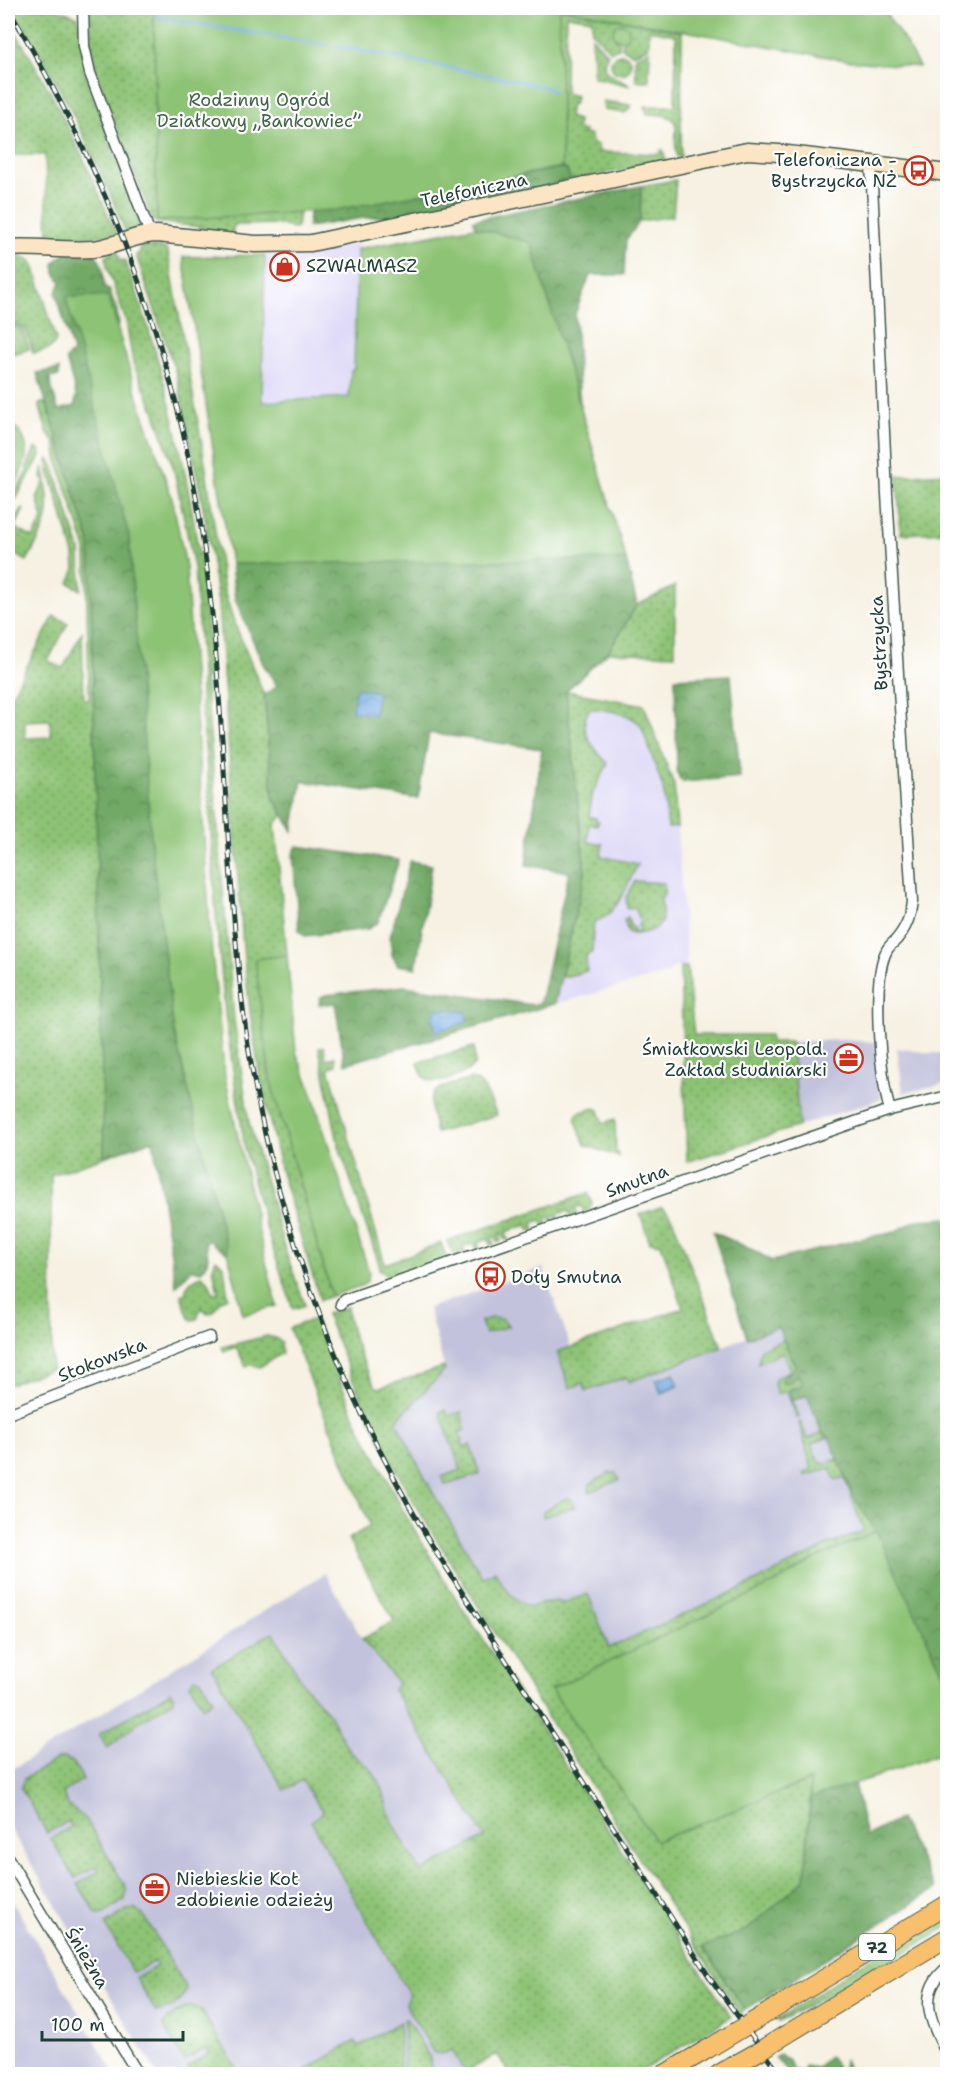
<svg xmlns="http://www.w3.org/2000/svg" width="955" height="2082" font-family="'Shantell Sans',sans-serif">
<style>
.built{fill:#dcd6f6}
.industrial{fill:#c2c2dc}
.grass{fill:url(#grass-dots);stroke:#568054;stroke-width:1.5;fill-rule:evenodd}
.forest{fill:url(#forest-crowns);stroke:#48734d;stroke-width:1.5}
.green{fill:#8dc375;stroke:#568054;stroke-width:1.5}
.water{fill:url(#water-waves);stroke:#4a748c;stroke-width:1.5}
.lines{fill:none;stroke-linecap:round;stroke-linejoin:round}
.stream{stroke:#74ace3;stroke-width:3}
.street-casing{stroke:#3f584e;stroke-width:13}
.secondary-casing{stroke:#3f584e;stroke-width:19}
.primary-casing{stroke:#3f584e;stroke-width:20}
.street{stroke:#fff;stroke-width:10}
.secondary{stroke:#fce5c4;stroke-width:16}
.primary{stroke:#f8bf6c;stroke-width:18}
.rail-casing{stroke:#1f3d34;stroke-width:5}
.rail{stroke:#fff;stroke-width:3;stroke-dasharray:9;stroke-linecap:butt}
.primary-bridge-casing{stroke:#3f584e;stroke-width:20;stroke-linecap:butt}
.primary-bridge{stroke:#f8bf6c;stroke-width:18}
.labels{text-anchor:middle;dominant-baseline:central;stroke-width:4.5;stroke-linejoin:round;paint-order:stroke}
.shield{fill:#fff;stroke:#627771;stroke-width:1.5}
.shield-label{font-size:16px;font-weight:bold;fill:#1f3d34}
.park-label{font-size:18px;fill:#406548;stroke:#fff}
.poi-label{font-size:18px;fill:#1f3d34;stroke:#fff;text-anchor:start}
.street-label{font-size:18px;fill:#1f3d34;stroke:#fff}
</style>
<defs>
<pattern id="grass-dots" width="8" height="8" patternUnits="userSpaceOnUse" patternTransform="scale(1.5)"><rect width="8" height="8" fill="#8dc375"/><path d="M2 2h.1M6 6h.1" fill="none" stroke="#73a061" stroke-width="1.8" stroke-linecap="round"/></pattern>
<pattern id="forest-crowns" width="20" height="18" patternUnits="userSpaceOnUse" patternTransform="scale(1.5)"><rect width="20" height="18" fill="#72a966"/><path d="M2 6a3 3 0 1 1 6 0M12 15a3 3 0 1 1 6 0" fill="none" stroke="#5d8b55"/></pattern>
<pattern id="water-waves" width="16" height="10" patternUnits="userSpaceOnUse" patternTransform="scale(1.5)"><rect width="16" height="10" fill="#74ace3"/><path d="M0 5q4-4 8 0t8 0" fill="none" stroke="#5f8db9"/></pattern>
</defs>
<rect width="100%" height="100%" fill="#fff"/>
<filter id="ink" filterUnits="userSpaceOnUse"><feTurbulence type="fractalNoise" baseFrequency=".0167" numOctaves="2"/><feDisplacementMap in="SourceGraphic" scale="12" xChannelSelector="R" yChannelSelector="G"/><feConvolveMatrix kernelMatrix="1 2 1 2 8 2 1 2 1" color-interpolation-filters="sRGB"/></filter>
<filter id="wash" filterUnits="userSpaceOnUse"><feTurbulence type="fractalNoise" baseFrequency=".008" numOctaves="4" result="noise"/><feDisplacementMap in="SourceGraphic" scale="24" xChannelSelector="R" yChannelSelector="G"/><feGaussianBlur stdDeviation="1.35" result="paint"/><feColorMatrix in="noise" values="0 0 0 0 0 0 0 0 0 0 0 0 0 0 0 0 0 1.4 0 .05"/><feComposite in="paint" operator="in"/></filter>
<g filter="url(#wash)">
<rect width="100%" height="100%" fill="#f6f1e2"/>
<path class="built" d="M358 243 354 368 351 371 350 397 262 402 265 251 314 253Z
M566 691 644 705 674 785 687 967 672 968 669 973 555 1004 585 872Z"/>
<path class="industrial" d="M841 1040 875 1042 881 1099 799 1126 792 1042Z
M897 1048 929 1053H947V1083L903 1093Z
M543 1268 586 1391 627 1377 629 1381 788 1322 872 1533 604 1664 540 1661 454 1535 415 1465 379 1388 444 1367 428 1308Z
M325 1573 362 1639 398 1683 393 1689 587 2000 463 2074H157L8 1825V1772Z
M8 1894 106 2059 115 2074H8Z"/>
<path class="grass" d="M12 8H56L78 17 84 68 88 82 140 219 138 220 139 224 135 229 126 233C95 155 58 78 12 8Z
M90 8H154L157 220 299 212 297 227 292 229 280 224 234 225 232 235 200 227 156 222 152 219 98 77 91 45Z
M559 8 682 32 681 157H677C670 127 690 115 647 114L645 106H675L676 35 649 30V47L634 54 622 48 624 24H619L616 39 619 40V48L610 51 592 32V19L566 15 565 93 576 96 574 104H571L569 117 578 120 577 129 584 131 583 134 590 135 592 143 598 145 599 152 661 154V150H663L666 162 570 180 567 170 562 167Z
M8 18 51 93 84 160 117 235 48 238 45 155H8Z
M592 37 608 54C595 77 619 75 630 86L593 77Z
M650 50 649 81H636L635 57Z
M611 64a10 10 0 1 1 20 0a10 10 0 1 1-20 0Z
M603 101 630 105V108L625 113 604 110Z
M676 180 673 216 640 221 641 186Z
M140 246 164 248 168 252 205 462 224 591 235 624 264 695 273 797 284 815 275 824 287 955 256 959 270 1079 332 1296 320 1300 281 1172 260 1077 251 1019 244 960 218 603 205 517 177 376 136 255 140 253Z
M117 250 121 261 125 260C161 357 186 459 200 562 205 599 208 638 211 676H205L234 1020 249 1122 285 1250 305 1305 293 1309 265 1225 245 1150 226 1022 215 905 208 779 201 706V664L194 567 174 470 154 410 133 363 126 321 107 267 106 256Z
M8 255C19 255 26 255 34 265L56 339C55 350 42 351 33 353L26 329 8 320Z
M8 322 23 330 29 349 13 354 10 344H8Z
M46 402 90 543 104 1157 51 1175 52 1369 8 1385V702L54 616 68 623 48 661 63 668 82 632 84 699H89L86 549 58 463 55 442 47 432 39 404ZM50 720 51 737 25 738V721Z
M10 423C41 445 21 472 8 497 7 487 5 473 8 463 12 447 21 441 10 423Z
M35 448 40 450 41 455 8 513V504L28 470 26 469Z
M49 459 53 465 80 550 81 590 69 583 75 569 74 554 49 471 47 462Z
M43 467C54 515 49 520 27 561L8 551V534L22 508 24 509 15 528 33 538 43 519 37 498 44 482 41 475Z
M947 473V532L901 534 897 476Z
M675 586V655L608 652 637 605Z
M566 691 644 705 674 785 677 827 668 828 663 788 641 725C628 712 607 710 590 709 575 728 595 750 608 764L593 792 589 817 596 818V821L599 822 596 825 589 824 588 842 603 844 601 856 638 864C627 884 618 916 594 922L592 953 586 955 587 971 561 978 585 872Z
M635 881 664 883V895L661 899C663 920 666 928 643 933 637 934 634 935 628 932L624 920 628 917 630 926 633 927 635 932 639 931 638 926 640 920 637 916 636 908H627L626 897Z
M680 967H687L694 1035H770V1042H792L799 1126 687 1162Z
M324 1047 326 1059 335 1057 336 1065 329 1068 385 1264 441 1243 446 1256 445 1261 394 1279 388 1277 379 1269V1264L338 1143 319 1048Z
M474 1047 475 1064C469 1073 442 1084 431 1081 422 1079 420 1070 418 1062Z
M471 1079C487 1083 490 1102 497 1115L436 1133C425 1088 428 1091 471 1079Z
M595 1108 599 1110 603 1123 615 1119 616 1150 619 1157 585 1145 575 1118 578 1113Z
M588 1193 592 1202 589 1211 584 1212 581 1206 575 1208 578 1215 571 1217 568 1211 558 1214 560 1221 558 1222 555 1215 552 1216 554 1223 552 1224 549 1217 546 1218 548 1225 544 1226 541 1220 533 1223 535 1230 530 1231 527 1225 506 1232 508 1239 505 1240 502 1234H499L501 1241 498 1243 495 1236 492 1237 494 1244 491 1245 488 1238 478 1242 480 1249 477 1250 474 1243 463 1247 465 1253 456 1256 451 1251 447 1241Z
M661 1207 666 1210 673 1220 722 1347 629 1382 627 1377 586 1391 583 1383 570 1388 557 1352 683 1308 661 1244 650 1242 640 1214Z
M216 1259 224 1266 228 1297 220 1301 213 1312 208 1313 201 1308 197 1319 192 1320 189 1318 181 1295 186 1293V1288L190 1282 202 1275 210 1284 213 1293H218L213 1267Z
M347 1307C349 1334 363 1362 375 1386L379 1388 444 1367 445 1370 396 1421 432 1491 483 1578 495 1571C503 1587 513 1601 530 1607L555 1601 563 1603 588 1594 609 1648 751 1584 821 1549 823 1547 864 1531 844 1477 835 1480 830 1468 806 1476 804 1474 812 1469 799 1423 801 1422 807 1439 822 1433 829 1437 811 1444 818 1461 824 1464 838 1459 853 1495 876 1531 813 1560 774 1584 551 1689 656 1841 811 1780 805 1879 747 1930 703 1947 745 2010 740 2014 548 1718 412 1500 379 1437 352 1378 326 1314Z
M491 1318 502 1319 509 1326 485 1334 481 1321Z
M315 1319 354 1415 405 1514 450 1589 731 2017 636 2074H510L497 2054 465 2073 452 2050 442 2054 434 2053 405 2004 409 1995 311 1821 323 1812 302 1780 284 1790 212 1668 273 1632 304 1685 329 1714 349 1751 371 1769 382 1787 390 1817 421 1872 485 1837 393 1689 398 1683 362 1639 394 1621 348 1539 370 1526 289 1328Z
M267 1336 275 1338 281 1342 282 1353 260 1367 250 1365 246 1367 236 1347 224 1352 222 1347Z
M783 1340 795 1366 793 1371 785 1374 794 1375 797 1373 802 1382 790 1397 799 1417 797 1418 786 1391 777 1394 774 1384 776 1378 790 1370 783 1352 758 1363 761 1349Z
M446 1410 448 1416 461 1412 465 1430 459 1433 464 1447 470 1445 480 1474 446 1485 441 1477 461 1470 440 1412Z
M609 1473H616L619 1480 589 1492 590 1484Z
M568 1497 571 1499 574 1507 543 1517V1511Z
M194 1678 201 1680 213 1700 203 1707 190 1684Z
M171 1692 175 1696 173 1701 137 1723 107 1748 99 1734Z
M64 1758 73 1762 83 1779 63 1793 68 1805 86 1819 127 1889 125 1900 104 1913 97 1915 78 1884 99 1871 97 1866 75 1878 51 1839 72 1826 69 1821 47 1833 21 1788 24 1779 58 1759Z
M134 1909 143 1914 186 1987C186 2000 169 2011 156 2012L136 1978 157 1966 154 1961 133 1973 105 1924 127 1910Z
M947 1911V1927L877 1969 817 2000 779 2022 777 2020 853 1969Z
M192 2006 201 2010 240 2074H193L188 2067 210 2053 207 2048 184 2061 163 2025C168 2016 182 2008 192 2006Z
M406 2019 430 2058 431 2069 426 2074H403L404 2020Z
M400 2022 399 2074H299L355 2041 359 2046Z"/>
<path class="forest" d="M562 168 567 170 570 180 526 192 397 216 363 218 308 227 309 212 335 210Z
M641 186 640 221 626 240 624 275H590L575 314 580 406 531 244 475 227 473 220Z
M67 253 95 254C104 263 103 276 104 287L109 289 117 311 119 325 116 327 107 296 105 442 129 536 152 850 174 1031 228 1253 214 1245 211 1241 205 1242C208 1253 211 1263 201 1271L192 1269 176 1286 153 1140 104 1157 90 543 37 373 59 369V376L49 378 58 410 75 406 76 394 66 359 73 352 56 293 61 282 55 273 54 264 59 258Z
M626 559 637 605 608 652 566 691 585 872 555 1004 345 1064 335 1003 319 1005 320 998 325 995 405 986 533 1005 540 1003 569 872 526 865 542 749 429 733 418 799 302 781 293 831 273 797 264 695 277 686 263 664 235 599 231 564Z
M731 675 740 777 684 782 680 779 677 772 675 678Z
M297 846 399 860 378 922 368 929 305 936 299 931 293 854Z
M410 861 432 865 416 968 398 965 392 955 390 938Z
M947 1218V1682L876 1531 853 1495 829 1437 822 1433 807 1395 792 1401 789 1391 792 1388H798L802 1382 797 1374 791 1381 786 1384 782 1382V1377L793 1371 795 1366 778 1327 747 1338 713 1232 753 1250 772 1261 873 1236 892 1233 917 1220Z
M854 1783 866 1836 900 1819 935 1889 745 2010 703 1947 747 1930 805 1879 811 1798Z
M780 2054 788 2060 794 2070 803 2072 805 2066 816 2068 829 2057 842 2073 844 2060 852 2074H789L775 2057Z"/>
<path class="green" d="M154 8H882L906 43 919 67 850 61 559 8 562 167 335 210 157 221Z
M613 32a8 8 0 1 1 16 0a8 8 0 1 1-16 0Z
M475 227 531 243 626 559 231 564 183 257 265 255 262 402 349 397 351 371 354 368 357 249Z
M108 296 136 392 172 498 186 566 211 943 225 1077 262 1246 277 1306 243 1315 174 1031 152 850 129 536 66 297Z
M287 955 296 1052 309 1084 369 1272 368 1280 363 1285 332 1296 270 1079 255 959Z
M876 1531 947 1682V1750C903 1770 857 1782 811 1798L810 1780 656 1841 551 1689 773 1584 813 1560Z"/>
<path class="water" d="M356 688 378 692 374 715 352 711Z
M436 1008 466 1012 467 1022 436 1032 433 1020Z
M674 1373 679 1386 661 1393 656 1380Z"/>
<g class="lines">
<path class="stream" d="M156 17 328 45
M336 46 508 79
M511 79 549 88 554 93"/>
</g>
</g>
<g filter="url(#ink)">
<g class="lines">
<defs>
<path id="street" d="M83 8 84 46 90 73 150 234
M871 164 887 494 912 902C910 918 906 928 896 940 893 943 889 946 887 950 871 977 880 1081 890 1110
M341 1304 344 1300 890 1110 948 1096
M8 1414 209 1337
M8 1858 138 2074
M948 1967C914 1994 933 2026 948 2056"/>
<path id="secondary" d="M8 248C36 246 65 251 93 249 115 247 134 234 157 234L255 244 311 243 747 151 779 153 948 173"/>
<path id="primary" d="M744 2027 948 1904
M787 2034 948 1937
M665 2074 706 2050
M719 2074 761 2050"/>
</defs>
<use href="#street" class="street-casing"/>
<use href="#secondary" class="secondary-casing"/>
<use href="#primary" class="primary-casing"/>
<use href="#street" class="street"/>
<use href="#secondary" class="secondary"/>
<use href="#primary" class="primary"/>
<defs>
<path id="rail" d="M8 8C98 158 164 318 195 491 226 662 222 837 243 1009 267 1201 335 1385 435 1550L710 1978 780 2074"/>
</defs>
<use href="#rail" class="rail-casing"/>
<use href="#rail" class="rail"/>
<defs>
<path id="primary-bridge" d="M706 2050 744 2027
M761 2050 787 2034"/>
</defs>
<use href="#primary-bridge" class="primary-bridge-casing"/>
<use href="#primary-bridge" class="primary-bridge"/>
</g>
</g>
<defs>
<symbol id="bus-ring" viewBox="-11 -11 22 22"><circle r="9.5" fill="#fff" stroke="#c8321e" stroke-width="1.5"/><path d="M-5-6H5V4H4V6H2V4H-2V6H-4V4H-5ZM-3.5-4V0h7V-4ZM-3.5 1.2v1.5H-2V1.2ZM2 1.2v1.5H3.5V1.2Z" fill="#c8321e"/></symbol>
<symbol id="shop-ring" viewBox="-11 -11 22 22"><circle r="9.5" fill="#fff" stroke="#c8321e" stroke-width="1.5"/><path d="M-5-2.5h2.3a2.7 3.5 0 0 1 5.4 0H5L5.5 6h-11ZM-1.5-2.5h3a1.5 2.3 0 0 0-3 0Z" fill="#c8321e"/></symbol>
<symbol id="office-ring" viewBox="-11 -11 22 22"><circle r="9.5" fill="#fff" stroke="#c8321e" stroke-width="1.5"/><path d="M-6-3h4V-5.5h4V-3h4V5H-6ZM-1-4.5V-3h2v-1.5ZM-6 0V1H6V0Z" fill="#c8321e"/></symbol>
</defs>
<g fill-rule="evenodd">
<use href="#bus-ring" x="902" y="154" width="33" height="33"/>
<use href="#shop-ring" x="268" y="250" width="33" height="33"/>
<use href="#office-ring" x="832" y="1042" width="33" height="33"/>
<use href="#bus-ring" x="474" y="1260" width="33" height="33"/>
<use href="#office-ring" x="138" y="1872" width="33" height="33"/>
</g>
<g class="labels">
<rect class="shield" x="859" y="1934" width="36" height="26" rx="4.5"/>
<g class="shield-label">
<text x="877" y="1947">72</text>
</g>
<g class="park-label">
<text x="259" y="100">Rodzinny Ogród<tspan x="259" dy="21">Działkowy „Bankowiec”</tspan></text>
</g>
<g class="poi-label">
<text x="897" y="160" text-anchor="end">Telefoniczna -<tspan x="897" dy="21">Bystrzycka NŻ</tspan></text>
<text x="306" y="266">SZWALMASZ</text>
<text x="827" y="1049" text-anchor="end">Śmiałkowski Leopold.<tspan x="827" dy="21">Zakład studniarski</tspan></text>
<text x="511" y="1277">Doły Smutna</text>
<text x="176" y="1879">Niebieskie Kot<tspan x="176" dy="21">zdobienie odzieży</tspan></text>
</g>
<g class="street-label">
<text transform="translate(474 190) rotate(-12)">Telefoniczna</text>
<text transform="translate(879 643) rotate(-93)">Bystrzycka</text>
<text transform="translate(637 1181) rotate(-20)">Smutna</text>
<text transform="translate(102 1360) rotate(-21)">Stokowska</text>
<text transform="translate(87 1958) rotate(59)">Śnieżna</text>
</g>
</g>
<rect width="955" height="2082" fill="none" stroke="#fff" stroke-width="30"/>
<path d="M42 2031v9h141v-9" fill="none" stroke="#1f3d34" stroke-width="3"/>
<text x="51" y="2031" font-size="18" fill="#1f3d34" stroke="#ffffff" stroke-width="4.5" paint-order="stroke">100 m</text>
</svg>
